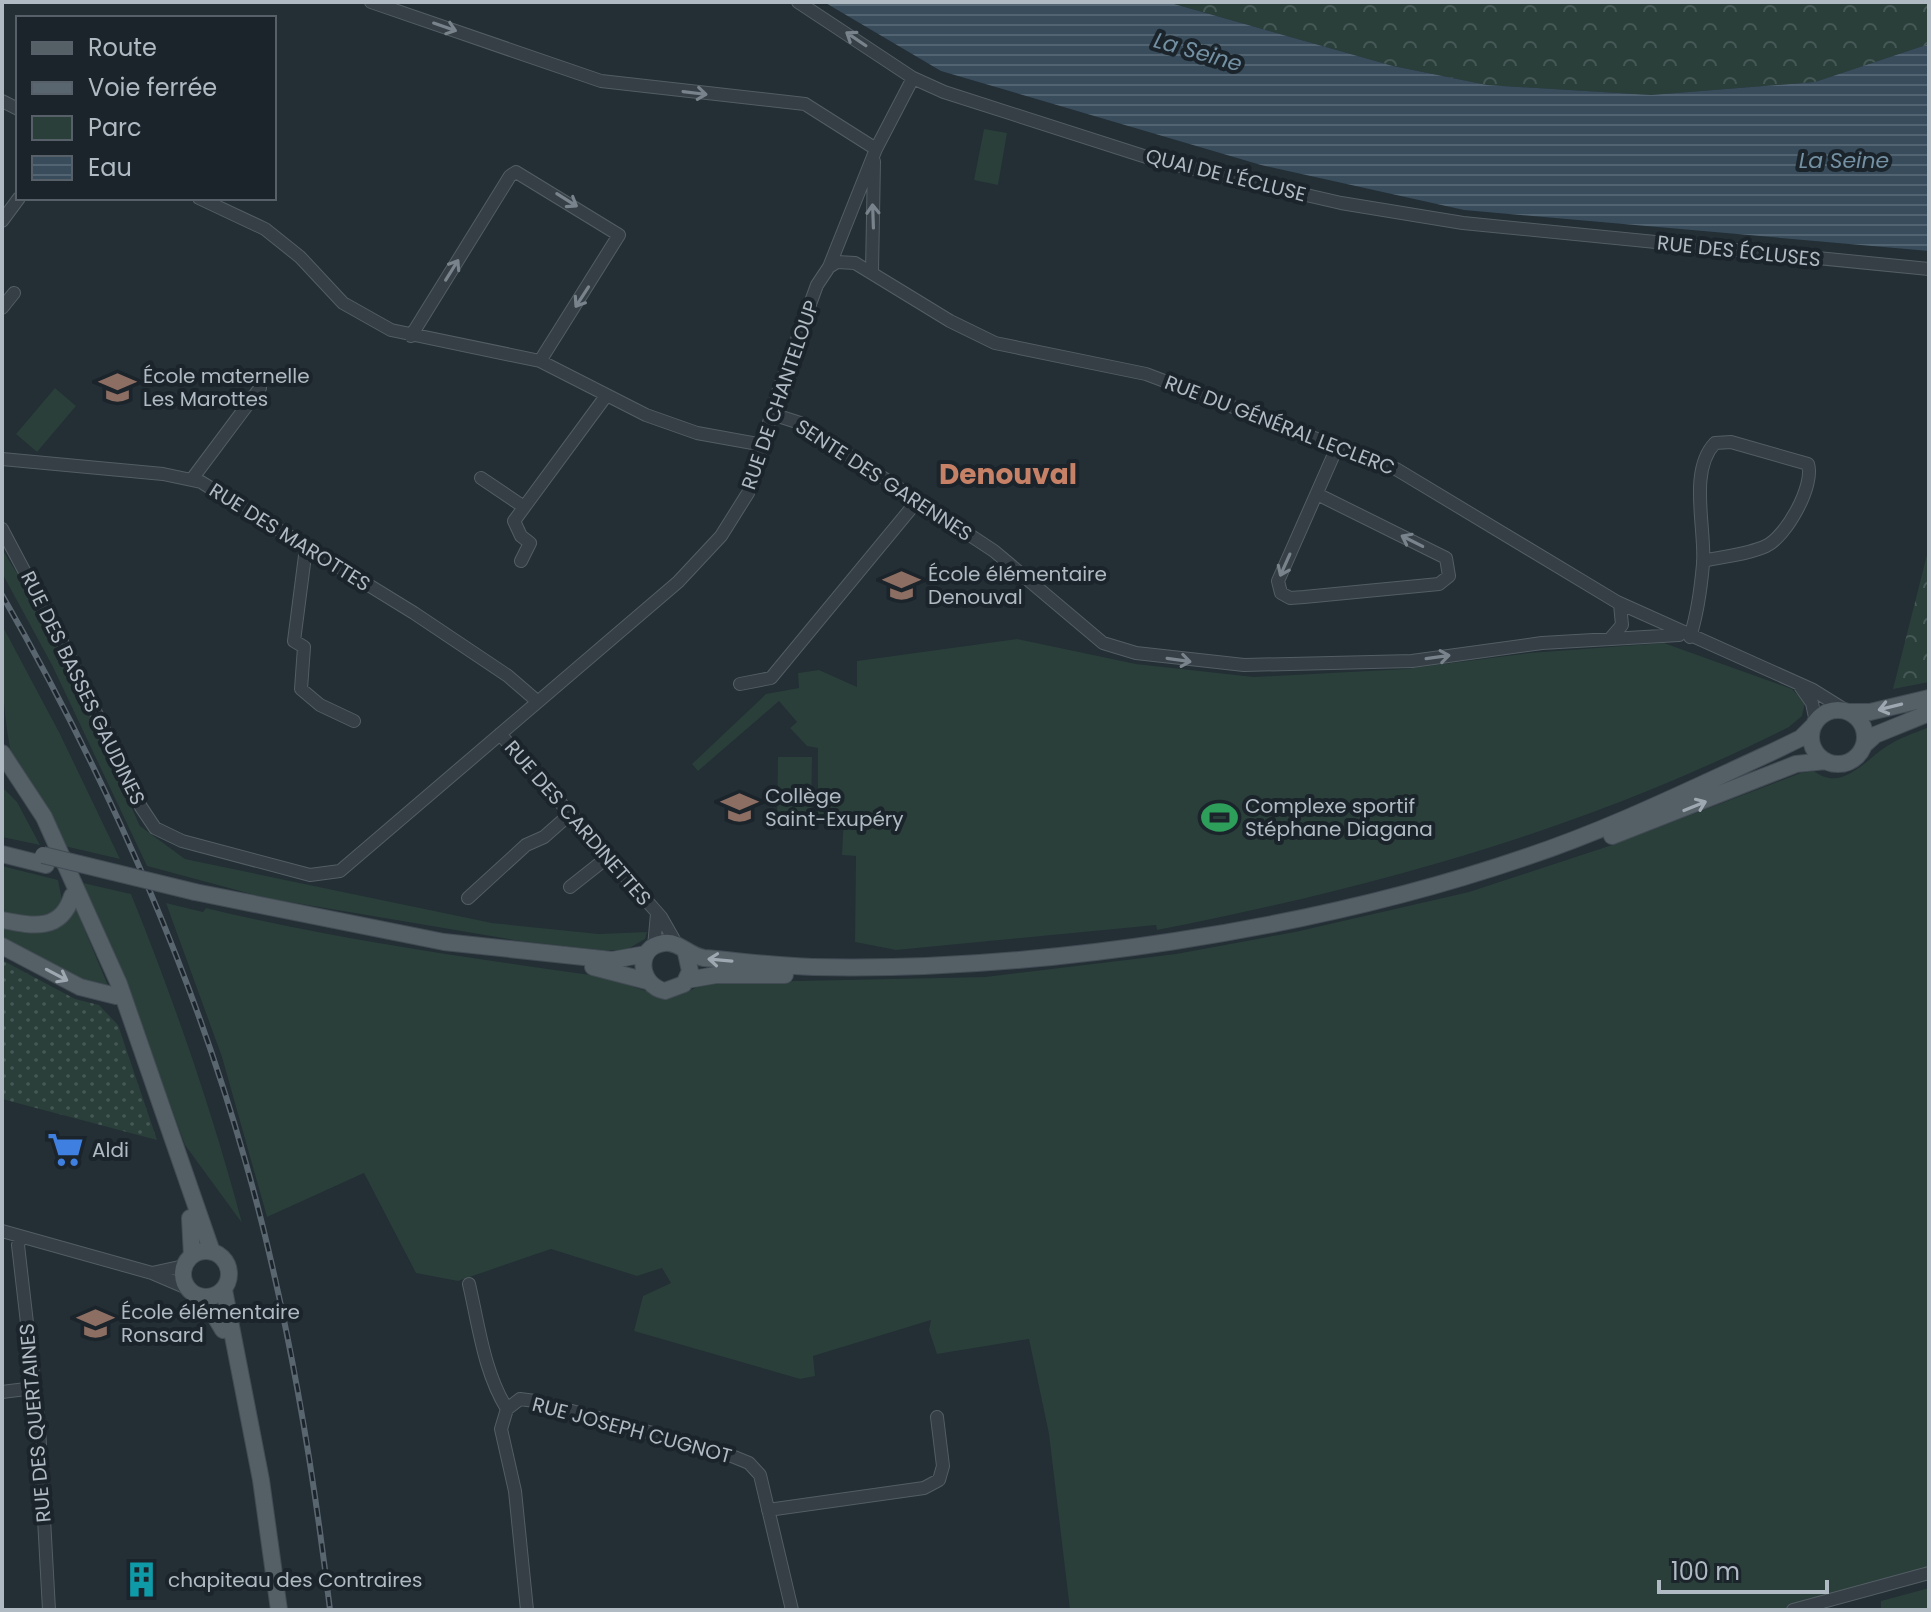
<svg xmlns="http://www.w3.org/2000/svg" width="1931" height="1612" font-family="Poppins,sans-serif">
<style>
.green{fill:#2a3e3a}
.forest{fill:url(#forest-crowns)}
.garden{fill:url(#garden-dots)}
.water{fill:url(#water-rules)}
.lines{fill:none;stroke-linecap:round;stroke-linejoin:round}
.minor-casing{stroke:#535d64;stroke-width:14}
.major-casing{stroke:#424b53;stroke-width:18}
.minor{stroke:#363f46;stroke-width:12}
.major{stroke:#545f66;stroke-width:16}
.rail-casing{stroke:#5a666f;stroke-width:6}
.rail{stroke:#1b242b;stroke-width:3;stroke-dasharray:9;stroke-linecap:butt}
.major-bridge-casing{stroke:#424b53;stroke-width:18;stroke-linecap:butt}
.major-bridge{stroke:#545f66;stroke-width:16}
.oneway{stroke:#79838b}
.oneway2{stroke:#9ea8b0}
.labels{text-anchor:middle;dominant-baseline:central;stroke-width:8;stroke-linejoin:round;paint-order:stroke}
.street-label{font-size:20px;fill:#b0bac3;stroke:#1b242b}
.poi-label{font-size:20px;fill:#b0bac3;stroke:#1b242b;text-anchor:start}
.water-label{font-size:22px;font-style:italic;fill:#7490a3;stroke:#1b242b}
.district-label{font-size:28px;font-weight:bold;fill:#c78167;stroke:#1b242b}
</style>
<defs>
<pattern id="forest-crowns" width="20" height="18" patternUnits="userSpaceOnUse" patternTransform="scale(2)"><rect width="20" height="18" fill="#2a3e3a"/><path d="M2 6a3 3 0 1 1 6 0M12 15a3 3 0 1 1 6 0" fill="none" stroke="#465855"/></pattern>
<pattern id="garden-dots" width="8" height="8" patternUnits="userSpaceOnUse" patternTransform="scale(2)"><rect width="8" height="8" fill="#2a3e3a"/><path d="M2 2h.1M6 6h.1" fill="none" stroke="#465855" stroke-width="1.8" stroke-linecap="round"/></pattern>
<pattern id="water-rules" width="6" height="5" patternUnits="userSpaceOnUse" patternTransform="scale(2)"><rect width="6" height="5" fill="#384c5b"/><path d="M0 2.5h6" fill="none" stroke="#526471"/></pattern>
</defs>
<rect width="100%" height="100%" fill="#232e35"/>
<path class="green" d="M984 129 1007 133 998 185 974 180Z
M55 388 76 406 37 452 16 434Z
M2 549 47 622 140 826 185 859 492 923 599 934 647 932 645 939 626 950H603L520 941 266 898 147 866 52 665 2 573Z
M2 625 60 734 120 859 64 846C49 820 16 777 10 748 2 707 2 667 2 625Z
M1017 639 1136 664 1254 677 1405 669 1529 653 1664 643 1792 689 1805 703 1802 716 1789 727C1583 830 1381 886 1157 930L1156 925 896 950 855 942 856 856 842 855 844 814H818V748L807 746 790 728 797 722 779 701 698 771 692 764 766 694 799 688 798 673 819 670 857 687V661Z
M1929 727V1573L1793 1610H1070L1049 1434 1029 1339 937 1354 929 1330 931 1320 813 1356 815 1376 800 1379 634 1331 643 1296 671 1283 662 1268 637 1276 551 1249 458 1281 416 1273 364 1173 267 1217 222 1057 166 903 203 912 206 908C333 939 462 957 591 975 618 979 651 996 673 996 685 996 695 986 706 983L985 977 1176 954 1295 932 1469 892 1612 845 1801 773 1814 771C1842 793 1866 759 1887 746 1899 738 1915 733 1929 727Z
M778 757H812L811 819 777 818Z
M2 787 17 802 40 845 2 837Z
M2 866 58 880 62 900C51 927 25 916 2 913Z
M83 883 131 894C175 1003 212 1110 242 1223L185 1145 125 981Z
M74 904 109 988 95 987 2 943V925C38 933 55 941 74 904Z
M1929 1588V1610H1881V1601Z"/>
<path class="forest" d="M1167 2H1929V44L1815 82 1651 95 1487 85 1393 66Z
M1929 547V682L1893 689Z"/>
<path class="garden" d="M2 960 75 999 99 1005 118 1025 157 1140 2 1099Z"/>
<path class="water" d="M824 2H1167L1393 66 1487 85 1651 95 1815 82 1929 44V251L1464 210 1261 165 941 71Z"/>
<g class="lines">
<defs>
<path id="minor" d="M371 2 601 81 805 104 876 149
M798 2 913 78 944 92 1159 161 1341 203 1463 223 1929 269
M2 101 18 109
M199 198 265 229 300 257 343 303 391 330 540 361 646 415 697 433 764 445
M2 221 19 198
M829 267 837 262 855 263 950 321 995 343 1146 374 1396 469 1617 602 1813 690 1845 710
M872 272 874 161
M2 308 14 293
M411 336 510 176 516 172 619 235 540 361
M772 414 800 423 994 551 1103 643 1136 653 1244 665 1412 661 1542 643 1679 635
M2 459 163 474 201 482 414 613 508 676 537 701
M481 478 524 507
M192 479 260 388
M1317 494 1446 558 1449 576 1439 584 1304 597 1290 598 1281 593 1278 581 1338 445
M2 529 64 646 141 807 155 828 182 841 310 875 340 871 678 582 721 536 748 493 779 389 817 285 829 267 876 149 913 78
M306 548 294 641 304 647 301 689 320 705 354 721
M521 561 530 543 521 536 514 521 606 396
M1690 637C1697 615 1701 587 1703 564 1706 529 1688 471 1715 443L1731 442 1808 464C1815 485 1786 537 1766 546 1747 555 1724 556 1703 561
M1610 639 1622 625 1620 604
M740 684 771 678 918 500
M1800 686 1812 703 1816 722
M500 734 661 917 677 945
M570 887 608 857
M468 898 526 845 544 837 570 814
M654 947 657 913
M2 1231 152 1273 187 1288
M21 1237 18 1245 39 1427 49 1610
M152 1273 184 1266
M469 1284C479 1327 484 1372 507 1409
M2 1392 34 1388
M507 1409 520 1399 535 1401 722 1452 749 1463 760 1475 792 1610
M507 1409 501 1429 515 1491 527 1610
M768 1510 924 1488 939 1480 943 1466 937 1417
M1793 1610 1929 1573"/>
<path id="major" d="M1811 737a27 27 0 1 1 54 0a27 27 0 1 1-54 0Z
M1850 712H1870L1929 698
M1864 745 1875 735 1929 713
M2 753 44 817 119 984 212 1252
M1612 836 1796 764 1826 761
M2 854 46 865
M195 892 444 942 612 960 646 954
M2 920C33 926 61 932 72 896
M2 946 80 987 116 996
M686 953 690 971 684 984 665 991C639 986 634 947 664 943 679 941 689 956 704 958 740 961 776 966 813 967 1037 972 1313 930 1526 857 1610 829 1689 790 1770 753L1801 738 1814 725
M593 967 647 981
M687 980 716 975H785
M190 1218 192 1256
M183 1274a23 23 0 1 1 46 0a23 23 0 1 1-46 0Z
M224 1290 261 1480 279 1610
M204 1298 223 1330"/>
</defs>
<use href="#minor" class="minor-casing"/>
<use href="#major" class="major-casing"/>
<use href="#minor" class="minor"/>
<use href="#major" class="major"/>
<defs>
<path id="rail" d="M2 595C104 773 189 962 245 1160 287 1307 312 1458 330 1610"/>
</defs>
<use href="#rail" class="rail-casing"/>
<use href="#rail" class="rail"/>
<defs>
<path id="major-bridge" d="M43 855 195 892"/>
</defs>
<use href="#major-bridge" class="major-bridge-casing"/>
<use href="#major-bridge" class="major-bridge"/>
</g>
<defs><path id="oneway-shaft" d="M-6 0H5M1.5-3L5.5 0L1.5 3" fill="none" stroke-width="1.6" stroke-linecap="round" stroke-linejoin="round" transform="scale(2)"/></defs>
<g class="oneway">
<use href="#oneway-shaft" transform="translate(445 27) rotate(19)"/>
<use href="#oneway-shaft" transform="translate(856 39) rotate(-146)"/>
<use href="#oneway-shaft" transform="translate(695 93) rotate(7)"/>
<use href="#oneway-shaft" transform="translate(567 200) rotate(32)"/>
<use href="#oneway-shaft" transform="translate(873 216) rotate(-92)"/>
<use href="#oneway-shaft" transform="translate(452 270) rotate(-58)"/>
<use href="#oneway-shaft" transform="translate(582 297) rotate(123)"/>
<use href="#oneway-shaft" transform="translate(1412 541) rotate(-153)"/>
<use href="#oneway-shaft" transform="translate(1285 565) rotate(114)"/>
<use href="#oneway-shaft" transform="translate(1438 657) rotate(-8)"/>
<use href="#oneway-shaft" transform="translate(1179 660) rotate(8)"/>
</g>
<g class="oneway2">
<use href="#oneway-shaft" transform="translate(1890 707) rotate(166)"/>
<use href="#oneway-shaft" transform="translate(1695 806) rotate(-22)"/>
<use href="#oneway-shaft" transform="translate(720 960) rotate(-175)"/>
<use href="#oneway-shaft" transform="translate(57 975) rotate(28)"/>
</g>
<defs>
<symbol id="school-bare" viewBox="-9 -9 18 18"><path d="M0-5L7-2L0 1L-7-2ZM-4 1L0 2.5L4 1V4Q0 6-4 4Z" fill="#8d6e63" stroke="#1b242b" stroke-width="2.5" paint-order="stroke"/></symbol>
<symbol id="stadium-bare" viewBox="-9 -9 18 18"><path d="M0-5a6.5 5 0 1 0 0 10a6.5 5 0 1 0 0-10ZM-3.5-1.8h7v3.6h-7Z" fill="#2e9e5b" stroke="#1b242b" stroke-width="2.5" paint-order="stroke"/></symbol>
<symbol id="supermarket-bare" viewBox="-9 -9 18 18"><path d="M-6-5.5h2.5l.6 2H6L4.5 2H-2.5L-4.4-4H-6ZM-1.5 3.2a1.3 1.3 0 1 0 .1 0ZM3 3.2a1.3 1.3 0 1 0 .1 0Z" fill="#3f7fe0" stroke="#1b242b" stroke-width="2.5" paint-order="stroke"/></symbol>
<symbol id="building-bare" viewBox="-9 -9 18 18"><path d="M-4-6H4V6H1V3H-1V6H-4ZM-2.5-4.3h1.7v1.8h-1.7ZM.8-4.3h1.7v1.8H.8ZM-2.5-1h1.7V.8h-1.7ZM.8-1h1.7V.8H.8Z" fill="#0f9aa8" stroke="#1b242b" stroke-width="2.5" paint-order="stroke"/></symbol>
</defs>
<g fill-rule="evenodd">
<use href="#school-bare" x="92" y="362" width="51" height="51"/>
<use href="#school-bare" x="876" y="560" width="51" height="51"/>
<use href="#school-bare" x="714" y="782" width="51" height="51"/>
<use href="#stadium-bare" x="1194" y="792" width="51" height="51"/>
<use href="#supermarket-bare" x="40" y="1124" width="51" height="51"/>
<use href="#school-bare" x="70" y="1298" width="51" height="51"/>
<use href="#building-bare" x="116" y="1554" width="51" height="51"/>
</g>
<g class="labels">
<g class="street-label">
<text transform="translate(1226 175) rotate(14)">QUAI DE L'ÉCLUSE</text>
<text transform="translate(1739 251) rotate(6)">RUE DES ÉCLUSES</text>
<text transform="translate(780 395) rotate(-71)">RUE DE CHANTELOUP</text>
<text transform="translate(1280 425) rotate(21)">RUE DU GÉNÉRAL LECLERC</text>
<text transform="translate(884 480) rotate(33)">SENTE DES GARENNES</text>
<text transform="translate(290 537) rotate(32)">RUE DES MAROTTES</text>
<text transform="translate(83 688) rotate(64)">RUE DES BASSES GAUDINES</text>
<text transform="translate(578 823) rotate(49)">RUE DES CARDINETTES</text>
<text transform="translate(35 1423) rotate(-95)">RUE DES QUERTAINES</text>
<text transform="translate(632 1430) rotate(15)">RUE JOSEPH CUGNOT</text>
</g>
<g class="poi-label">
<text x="143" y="376">École maternelle<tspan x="143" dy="23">Les Marottes</tspan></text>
<text x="928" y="574">École élémentaire<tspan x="928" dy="23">Denouval</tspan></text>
<text x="765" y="796">Collège<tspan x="765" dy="23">Saint-Exupéry</tspan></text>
<text x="1245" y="806">Complexe sportif<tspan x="1245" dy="23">Stéphane Diagana</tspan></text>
<text x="92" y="1150">Aldi</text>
<text x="121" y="1312">École élémentaire<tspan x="121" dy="23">Ronsard</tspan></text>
<text x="168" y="1580">chapiteau des Contraires</text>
</g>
<g class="water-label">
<text transform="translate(1198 52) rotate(16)">La Seine</text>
<text x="1844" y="160">La Seine</text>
</g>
<g class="district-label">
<text x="1008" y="474">Denouval</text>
</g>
</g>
<rect width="1931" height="1612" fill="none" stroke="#b0bac3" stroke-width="8"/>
<rect x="16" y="16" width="260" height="184" fill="#1b242b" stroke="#576068" stroke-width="2"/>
<rect x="32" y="42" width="40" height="12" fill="#545f66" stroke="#576068" stroke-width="2"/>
<text x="88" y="56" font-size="24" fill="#b0bac3">Route</text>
<rect x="32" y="82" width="40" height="12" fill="#5a666f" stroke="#576068" stroke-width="2"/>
<text x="88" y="96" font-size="24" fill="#b0bac3">Voie ferrée</text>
<rect x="32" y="116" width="40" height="24" fill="#2a3e3a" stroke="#576068" stroke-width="2"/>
<text x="88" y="136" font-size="24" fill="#b0bac3">Parc</text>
<rect x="32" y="156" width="40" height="24" fill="url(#water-rules)" stroke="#576068" stroke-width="2"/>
<text x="88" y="176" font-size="24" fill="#b0bac3">Eau</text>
<path d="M1659 1580v12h168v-12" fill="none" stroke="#b0bac3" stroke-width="4"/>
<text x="1671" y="1580" font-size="24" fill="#b0bac3" stroke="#1b242b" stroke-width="6" paint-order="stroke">100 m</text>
</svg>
